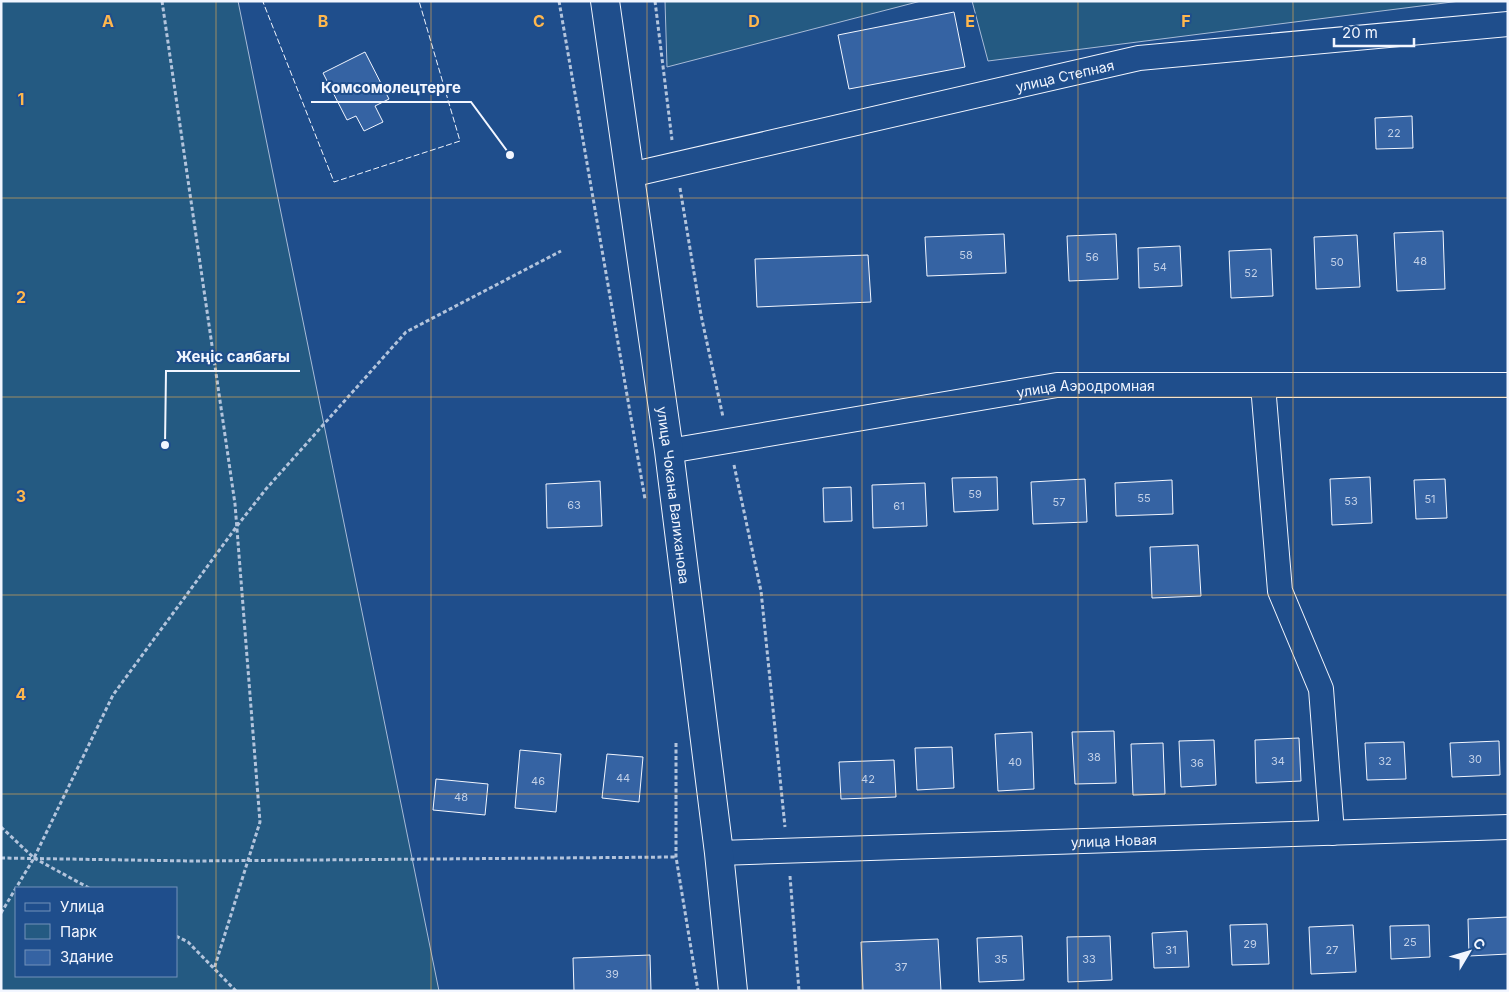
<svg xmlns="http://www.w3.org/2000/svg" width="1509" height="992" font-family="Inter,sans-serif">
<style>
.green{fill:#245a82;stroke:#a8bbd7;fill-rule:evenodd}
.building{fill:#3563a3;stroke:#f2f6ff}
.lines{fill:none;stroke-linecap:round;stroke-linejoin:round}
.street-casing{stroke:#f2f6ff;stroke-width:26}
.primary-casing{stroke:#f2f6ff;stroke-width:30}
.path{stroke:#b3c4dc;stroke-width:3;stroke-dasharray:4 2.5;stroke-linecap:butt}
.street{stroke:#1f4e8c;stroke-width:24}
.primary{stroke:#1f4e8c;stroke-width:28}
.fence{stroke:#f2f6ff;stroke-width:1;stroke-dasharray:6 2.5;stroke-linecap:butt}
.grid{fill:none;stroke:#ffb74d;stroke-width:1;stroke-opacity:0.55}
.labels{text-anchor:middle;dominant-baseline:central;stroke-width:4;stroke-linejoin:round;paint-order:stroke}
.number-label{font-size:11px;fill:#c3d1e8}
.street-label{font-size:14px;fill:#f2f6ff;stroke:#1f4e8c}
.grid-label{font-size:16px;text-anchor:middle;font-weight:bold;fill:#ffb74d;stroke:#1f4e8c;stroke-width:4;stroke-linejoin:round;paint-order:stroke}
.leader{fill:none;stroke:#f2f6ff;stroke-width:2}
.callout-dot{fill:#f2f6ff;stroke:#1f4e8c;stroke-width:2}
.callout-label{font-size:15px;text-anchor:middle;font-weight:bold;fill:#f2f6ff;stroke:#1f4e8c;stroke-width:4;stroke-linejoin:round;paint-order:stroke}
</style>
<rect width="100%" height="100%" fill="#1f4e8c"/>
<path class="green" d="M1 1H238L439 991H1ZM16 888H176V976H16Z
M665 1H921L667 67Z
M972 1H1460L988 61Z"/>
<path class="building" d="M954 12 965 67 849 89 838 35Z
M365 52 389 99 375 106 383 122 364 131 356 116 347 120 323 73Z
M1412 116 1413 148 1376 149 1375 118Z
M1443 231 1445 289 1397 291 1394 233Z
M1004 234 1006 273 927 276 925 237Z
M1116 234 1118 279 1069 281 1067 236Z
M1357 235 1360 287 1316 289 1314 237Z
M1180 246 1182 286 1139 288 1138 248Z
M1271 249 1273 296 1231 298 1229 251Z
M868 255 871 302 757 307 755 259Z
M997 477 998 510 954 512 952 478Z
M1370 477 1372 523 1332 525 1330 479Z
M1085 479 1087 522 1033 524 1031 482Z
M1445 479 1447 518 1416 519 1414 480Z
M1172 480 1173 514 1116 516 1115 483Z
M600 481 602 526 547 528 546 484Z
M925 483 927 526 873 528 872 485Z
M851 487 852 521 824 522 823 488Z
M1198 545 1201 596 1152 598 1150 547Z
M1114 731 1116 783 1075 784 1072 732Z
M1032 732 1034 789 998 791 995 734Z
M1299 738 1301 781 1256 783 1255 740Z
M1214 740 1216 785 1181 787 1179 741Z
M1499 741 1500 775 1452 777 1450 743Z
M1404 742 1406 779 1367 780 1365 743Z
M1163 743 1165 794 1133 795 1131 744Z
M952 747 954 788 917 790 915 748Z
M520 750 561 754 556 812 515 808Z
M607 754 643 757 639 802 602 798Z
M894 760 896 797 841 799 839 762Z
M436 779 488 784 485 815 433 810Z
M1508 917V954L1469 956 1468 919Z
M1267 924 1269 964 1232 965 1230 925Z
M1353 925 1356 972 1311 974 1309 927Z
M1429 925 1430 957 1391 959 1390 926Z
M1187 931 1189 967 1154 968 1152 933Z
M1022 936 1024 980 979 982 977 938Z
M1110 936 1112 980 1068 982 1067 937Z
M938 939 941 991H863L861 942Z
M650 955 651 991H574L573 958Z"/>
<g class="lines">
<defs>
<g id="street">
<path id="s1" d="M630 175 1139 58 1508 24"/>
<path d="M1263 385 1280 591 1321 689 1332 833"/>
<path id="s2" d="M669 451 1057 385H1508"/>
<path id="s3" d="M719 853 1508 827"/>
</g>
<g id="primary">
<path id="s4" d="M605 1 669 451 719 853 733 991"/>
</g>
</defs>
<use href="#street" class="street-casing"/>
<use href="#primary" class="primary-casing"/>
<path class="path" d="M162 1 235 504 260 822 214 969
M559 1 645 499
M655 1 672 140
M680 188 701 315 723 417
M734 465 761 591 785 827
M676 743V857L698 991
M1 827 34 858 89 888
M1 858 193 861 676 857
M790 876 799 991
M1 913 34 858 113 695 237 526 266 489 406 332 561 251
M176 936 188 942 236 991"/>
<use href="#street" class="street"/>
<use href="#primary" class="primary"/>
<path class="fence" d="M266 1 263 2 334 182 460 141 419 1"/>
</g>
<path class="grid" d="M216 1V991M431 1V991M647 1V991M862 1V991M1078 1V991M1293 1V991M1 198H1508M1 397H1508M1 595H1508M1 794H1508"/>
<g class="labels">
<g class="number-label">
<text x="1394" y="133">22</text>
<text x="966" y="255">58</text>
<text x="1092" y="257">56</text>
<text x="1420" y="261">48</text>
<text x="1337" y="262">50</text>
<text x="1160" y="267">54</text>
<text x="1251" y="273">52</text>
<text x="975" y="494">59</text>
<text x="1144" y="498">55</text>
<text x="1430" y="499">51</text>
<text x="1351" y="501">53</text>
<text x="1059" y="502">57</text>
<text x="574" y="505">63</text>
<text x="899" y="506">61</text>
<text x="1094" y="757">38</text>
<text x="1475" y="759">30</text>
<text x="1278" y="761">34</text>
<text x="1385" y="761">32</text>
<text x="1015" y="762">40</text>
<text x="1197" y="763">36</text>
<text x="623" y="778">44</text>
<text x="868" y="779">42</text>
<text x="538" y="781">46</text>
<text x="461" y="797">48</text>
<text x="1410" y="942">25</text>
<text x="1250" y="944">29</text>
<text x="1171" y="950">31</text>
<text x="1332" y="950">27</text>
<text x="1001" y="959">35</text>
<text x="1089" y="959">33</text>
<text x="901" y="967">37</text>
<text x="612" y="974">39</text>
</g>
<g class="street-label">
<text stroke="none"><textPath href="#s1" startOffset="446">улица Степная</textPath></text>
<text stroke="none"><textPath href="#s2" startOffset="422">улица Аэродромная</textPath></text>
<text stroke="none"><textPath href="#s4" startOffset="499">улица Чокана Валиханова</textPath></text>
<text stroke="none"><textPath href="#s3" startOffset="395">улица Новая</textPath></text>
</g>
</g>
<g class="grid-label">
<text x="108" y="27">A</text>
<text x="323" y="27">B</text>
<text x="539" y="27">C</text>
<text x="754" y="27">D</text>
<text x="970" y="27">E</text>
<text x="1186" y="27">F</text>
<text x="21" y="105">1</text>
<text x="21" y="303">2</text>
<text x="21" y="502">3</text>
<text x="21" y="700">4</text>
</g>
<path class="leader" d="M510 155L471 102H311M165 445L166 371H300"/>
<g class="callout-dot">
<circle cx="510" cy="155" r="5"/>
<circle cx="165" cy="445" r="5"/>
</g>
<g class="callout-label">
<text x="391" y="93">Комсомолецтерге</text>
<text x="233" y="362">Жеңіс саябағы</text>
</g>
<rect width="1509" height="992" fill="none" stroke="#f2f6ff" stroke-width="5"/>
<rect x="15" y="887" width="162" height="90" fill="#1f4e8c" stroke="#7391ba"/>
<rect x="25" y="903" width="25" height="8" fill="#1f4e8c" stroke="#7391ba"/>
<text x="60" y="912" font-size="15" fill="#f2f6ff">Улица</text>
<rect x="25" y="924" width="25" height="15" fill="#245a82" stroke="#7391ba"/>
<text x="60" y="937" font-size="15" fill="#f2f6ff">Парк</text>
<rect x="25" y="950" width="25" height="15" fill="#3563a3" stroke="#7391ba"/>
<text x="60" y="962" font-size="15" fill="#f2f6ff">Здание</text>
<g transform="translate(1469 952) rotate(52)" stroke="#1f4e8c" stroke-width="4" paint-order="stroke">
<path d="M0-4L9 19L0 12L-9 19Z" fill="#f2f6ff"/>
<text y="-8" font-size="14" font-weight="bold" text-anchor="middle" fill="#f2f6ff">С</text>
</g>
<path d="M1334 38v8h80v-8" fill="none" stroke="#f2f6ff" stroke-width="2.5"/>
<text x="1342" y="38" font-size="15" fill="#f2f6ff" stroke="#1f4e8c" stroke-width="4" paint-order="stroke">20 m</text>
</svg>
